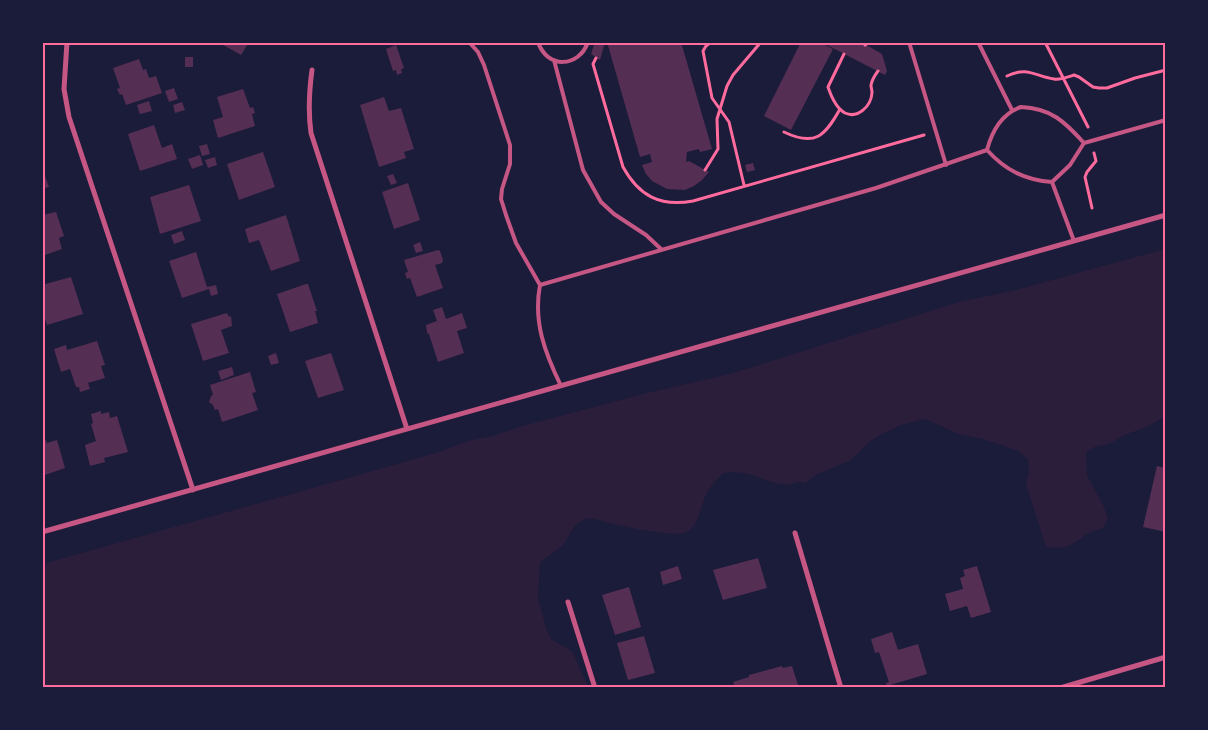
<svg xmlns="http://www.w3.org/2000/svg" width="1208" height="730" font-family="'Source Sans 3',sans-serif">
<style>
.green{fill:#2a1e3b}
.building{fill:#542f53}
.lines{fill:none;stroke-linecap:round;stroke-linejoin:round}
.path{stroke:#ff6b9d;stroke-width:3}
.service{stroke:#c65784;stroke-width:4}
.minor{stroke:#c65784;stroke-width:5}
.neatline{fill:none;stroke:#ff6b9d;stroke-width:2}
</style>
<rect width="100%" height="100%" fill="#1b1b3a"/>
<path class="green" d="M1165 249V415C1152 426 1146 427 1130 433 1122 435 1116 441 1108 444 1098 447 1095 445 1086 452L1087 475 1104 507 1108 519 1102 529C1076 533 1079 552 1046 547L1026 484 1029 472 1028 460 1019 451 983 439 959 434 925 419 901 425 878 436 868 443 851 460 816 475 805 483 799 482 787 485 774 483 749 474 736 472 723 473C718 479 712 484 708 491 700 503 701 527 684 533 673 537 623 526 609 523 601 521 591 516 583 520 571 525 570 538 562 546 555 552 547 557 540 562L538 599 547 631 551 639 572 651 588 687H43V564L436 453 468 441 493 436 519 427 647 393 730 374 959 302 1012 291Z"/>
<path class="building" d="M218 42H249L241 55Z
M595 42H605L600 60 591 54Z
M607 42H681L712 149 700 152 699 149 687 152 686 162 689 161 709 172 702 180 694 186 685 190 667 189 652 181 646 174 642 165 652 162 650 154 640 157Z
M801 42H861L882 54 887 71 885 75 825 44V45L833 49 791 130 764 116Z
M396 45 404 68 401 69 402 73 397 75 396 70 393 71 386 49Z
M185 57H193V67H185Z
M139 59 143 70 146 69 149 78 156 76 162 93 126 105 122 94 120 95 117 89 120 88 113 68Z
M174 88 178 99 169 102 165 91Z
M243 89 250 108 253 107 255 113 252 114 255 126 218 138 213 120 223 117 217 97Z
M384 97 389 111 401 108 414 149 404 152 406 158 379 167 360 105Z
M149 101 152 111 140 114 137 105Z
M182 102 185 110 175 113 173 105Z
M154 125 162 148 172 144 177 159 140 171 128 134Z
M207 144 210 154 202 156 199 146Z
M263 152 275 187 239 200 227 164Z
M200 155 203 165 192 169 188 159Z
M215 157 217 165 208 168 205 160Z
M753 163 755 170 747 172 745 165Z
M42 168 49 187 42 189Z
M393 174 397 183 391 185 387 176Z
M408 183 420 220 394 229 382 192Z
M189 185 201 221 160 234 150 197Z
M56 212 64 236 59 238 62 249 42 256V215Z
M286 215 300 261 271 271 259 240 249 243 245 229Z
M182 231 185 240 174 244 171 235Z
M420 242 423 251 416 253 413 245Z
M438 250 440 251 443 260 442 263 435 265 443 288 417 297 410 278 407 279 405 273 408 272 404 260Z
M196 252 207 287 216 285 218 294 211 296 209 289 182 298 169 261Z
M71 277 83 314 47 325 42 309V285Z
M306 284H308L317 311H315L318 323 290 332 277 294Z
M442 307 446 319 462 313 467 328 457 331 464 353 438 362 429 334 427 333 426 325 437 321 433 310Z
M227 313 229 317 231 316 232 326 221 330 229 353 203 361 191 324Z
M97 341 105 365 101 366 105 378 88 383 90 389 80 392 79 387H76L70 369 61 372 54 349 66 345 67 350Z
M276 353 279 363 271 365 268 356Z
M331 353 344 390 318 398 305 361Z
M232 367 234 375 221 380 218 371Z
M250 372 256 392 252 393 258 410 222 422 218 409 215 410 213 405 209 402 211 396 213 395 210 385Z
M101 411V414L109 412 110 418 117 416 128 452 104 458 105 462 90 466 85 445 96 441 91 424 93 423 91 414Z
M46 440 47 443 57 440 65 468 42 476V441Z
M1157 466 1166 468V532L1143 527Z
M758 558 767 588 723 600 713 570Z
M678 566 682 579 663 585 660 572Z
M977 566 991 612 971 618 967 606 950 611 945 594 963 589 960 578 965 576 963 570Z
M629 587 641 627 615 635 602 595Z
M892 632 898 650 918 644 927 674 887 686 886 683 889 682 879 652 875 653 871 639Z
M644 636 655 673 628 680 617 643Z
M782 666 783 668 792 666 799 688H735L733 682 749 677V675Z"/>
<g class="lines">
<path class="path" d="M711 42 706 46 703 51 712 98 729 122 744 185
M1045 42 1088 127
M865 45 869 42
M844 54 828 87C831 96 836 108 845 113 858 119 871 106 872 93 872 89 871 88 871 85 872 80 875 75 878 71
M596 58 593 64 623 167C639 196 660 207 693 201L924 135
M1007 76C1028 66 1034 76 1054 79 1060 80 1068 77 1074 75L1079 77 1093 87 1099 88H1107L1135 78 1166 70
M784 132C815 147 825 136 840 109
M705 170 718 149 717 119 727 86 733 75 761 42
M1092 208 1085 177 1087 172 1096 161 1094 153"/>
<path class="service" d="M469 42 478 52 484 65 510 145V164L502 189 501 199 506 215 516 243 540 285
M538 42C547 69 579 68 588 42
M909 42 946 165
M978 42 1012 110
M554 60 583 170 601 202 614 214 646 235 661 249
M1021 107C1051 108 1065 122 1084 143L1070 165 1052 182C1025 180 1005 170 987 150 992 131 1001 114 1021 107Z
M1084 143 1166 120
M1052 182 1074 241
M561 386C545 353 533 322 540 285L876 188 987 150"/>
<path class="minor" d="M67 42 64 89 69 117 193 490
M312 70C309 92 308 112 311 133L407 429
M42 532 1166 215
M795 533 841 688
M568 602 595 688
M1060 688 1166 657"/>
</g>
<rect width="1208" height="730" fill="none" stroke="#1b1b3a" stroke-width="88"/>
<rect x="44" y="44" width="1120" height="642" class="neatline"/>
</svg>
